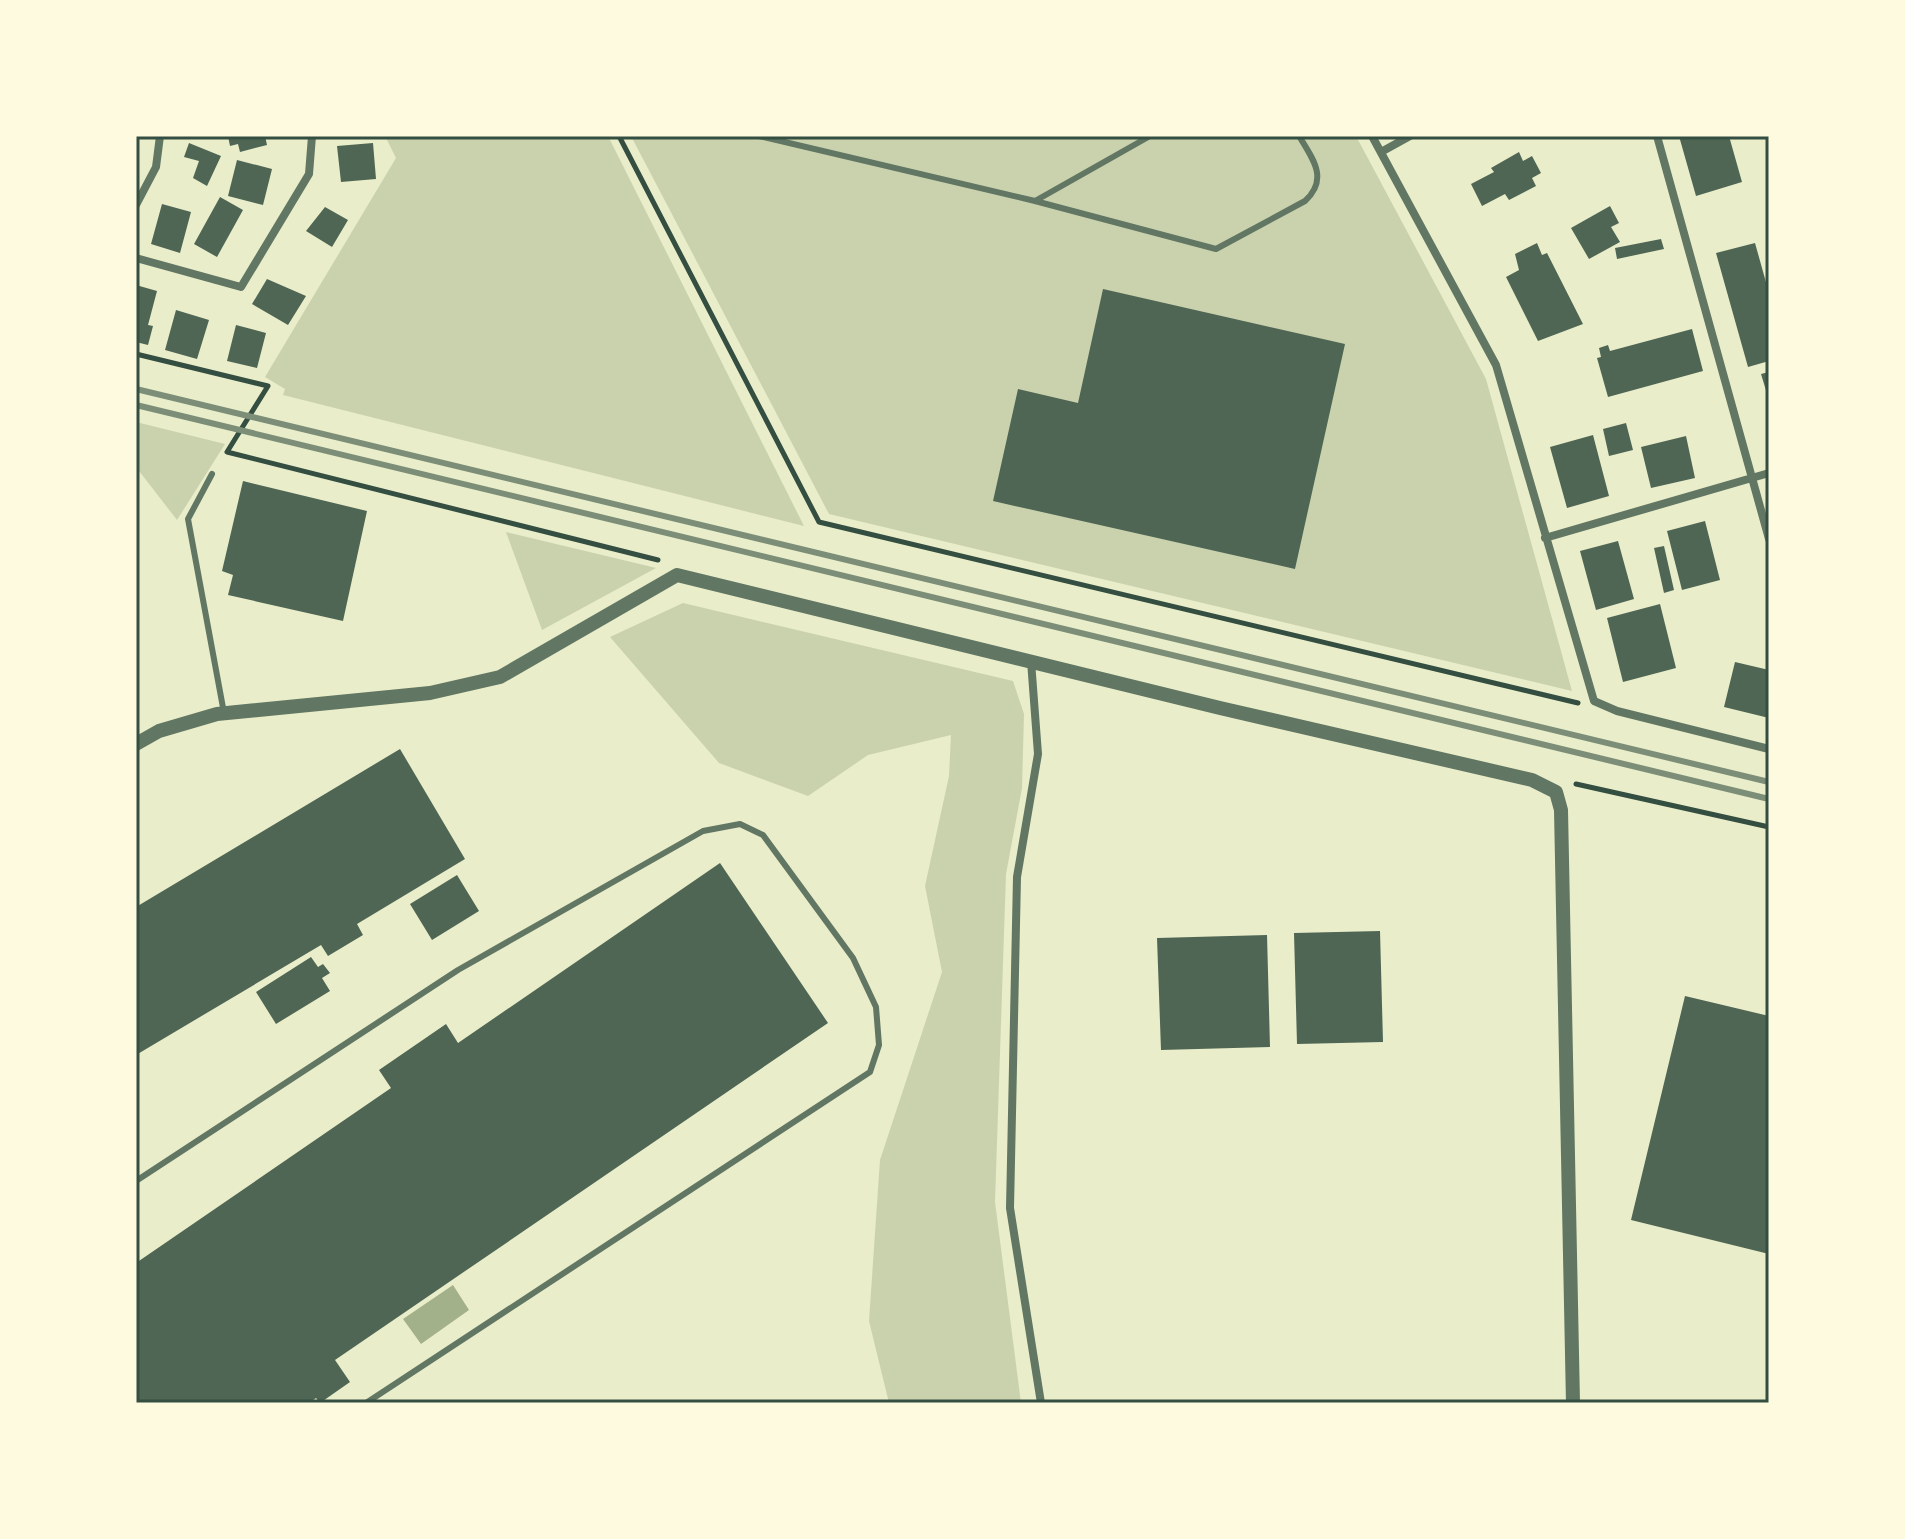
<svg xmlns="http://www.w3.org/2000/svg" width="1905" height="1539" font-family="'Sofia Sans Condensed',sans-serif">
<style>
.green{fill:#cad2ad}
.water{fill:#a3b18a}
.building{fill:#4f6655}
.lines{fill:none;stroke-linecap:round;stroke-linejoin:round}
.path{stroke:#344e41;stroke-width:5}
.service{stroke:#617663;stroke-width:6}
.minor{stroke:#617663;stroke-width:8}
.tertiary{stroke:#617663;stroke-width:14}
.rail{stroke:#7c8e77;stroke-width:6}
.neatline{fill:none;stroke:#344e41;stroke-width:3}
</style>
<rect width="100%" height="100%" fill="#e9edc9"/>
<path class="green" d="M385 136H608L804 526 283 395 285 389 265 377 396 158Z
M631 136H1356L1486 379 1572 691 829 514Z
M136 422 225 444 177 520 136 467Z
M506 532 648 566 656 568 542 630Z
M683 603 1013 681 1024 714 1022 788 1006 874 995 1202 1021 1403H889L869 1321 880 1160 942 972 925 886 949 776 951 735 868 755 808 796 719 763 610 637Z"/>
<path class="water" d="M453 1285 469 1310 421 1344 403 1319Z"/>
<path class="building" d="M228 136H265L267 145 240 152 238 144 230 146Z
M1679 136H1729L1742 182 1696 196Z
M189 143 221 156 207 186 193 178 199 161 184 157Z
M373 143 376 179 341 182 337 146Z
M1519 152 1523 161 1532 156 1541 173 1532 178 1536 186 1509 200 1505 194 1482 206 1471 184 1494 172 1491 168Z
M237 160 272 169 263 205 228 196Z
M220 197 243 210 217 257 194 244Z
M162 204 191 212 180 253 151 244Z
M1610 206 1619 223 1611 227 1620 242 1589 259 1571 228Z
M325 207 348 220 332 247 306 231Z
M1661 239 1664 249 1617 259 1615 248Z
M1537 243 1542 255 1547 253 1583 324 1538 341 1506 277 1519 270 1515 254Z
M1755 243 1769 293V361L1748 367 1716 253Z
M267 279 306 296 288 325 252 304Z
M136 285 157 291 148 325 153 326 148 345 136 342Z
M1103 289 1345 344 1295 569 993 501 1018 389 1078 403Z
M176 310 209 320 197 359 165 350Z
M236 325 266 333 257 368 227 361Z
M1692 329 1703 371 1608 397 1597 358 1601 357 1599 348 1608 345 1610 351Z
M1769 372V397H1768L1761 374Z
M1626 423 1633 450 1609 456 1603 429Z
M1593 435 1609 496 1567 508 1550 447Z
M1686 436 1695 478 1651 488 1641 447Z
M243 481 367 511 343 621 228 595 233 575 222 571Z
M1705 521 1720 580 1682 590 1667 531Z
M1618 541 1634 599 1596 610 1580 551Z
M1664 546 1674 590 1664 593 1654 548Z
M1660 604 1676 668 1623 682 1607 618Z
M1735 662 1769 670V718L1724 707Z
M400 749 465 859 357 924 363 935 328 956 321 945 136 1055V907Z
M720 863 828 1023 335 1360 350 1382 320 1403 316 1398 309 1403H136V1263L391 1088 379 1070 446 1024 458 1043Z
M457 875 479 911 432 940 410 904Z
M1380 931 1383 1042 1297 1044 1294 933Z
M1267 935 1270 1047 1161 1050 1157 938Z
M311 957 318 967 323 964 330 973 322 978 330 991 276 1024 256 992Z
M1685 996 1769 1016V1254L1631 1220Z"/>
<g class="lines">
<path class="path" d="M619 136 819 522 1578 703
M136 354 268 386 227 452 658 560
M1576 784 1769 827"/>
<path class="service" d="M759 136 1035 201 1216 249 1305 201C1329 179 1313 159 1299 136
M1035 201 1150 136
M212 474 188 519 224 713
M136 1181 458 970 703 831 740 824 763 835 853 958 876 1007 879 1045 870 1072 366 1403"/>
<path class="minor" d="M1372 136 1496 365 1594 701 1617 711 1769 749
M1657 136 1769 539
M1381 152 1410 136
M136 205 156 167 160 136
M136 258 241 287 309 174 312 136
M1545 538 1769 473
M1031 661 1038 754 1017 877 1010 1208 1041 1403"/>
<path class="tertiary" d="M136 744 159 731 217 714 430 693 500 677 677 575 1220 708 1532 780 1556 792 1561 810 1573 1403"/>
<path class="rail" d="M136 389 1769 782
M136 405 1769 799"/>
</g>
<rect width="1905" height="1539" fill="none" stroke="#fefae0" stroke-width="276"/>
<rect x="138" y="138" width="1629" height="1263" class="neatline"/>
</svg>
